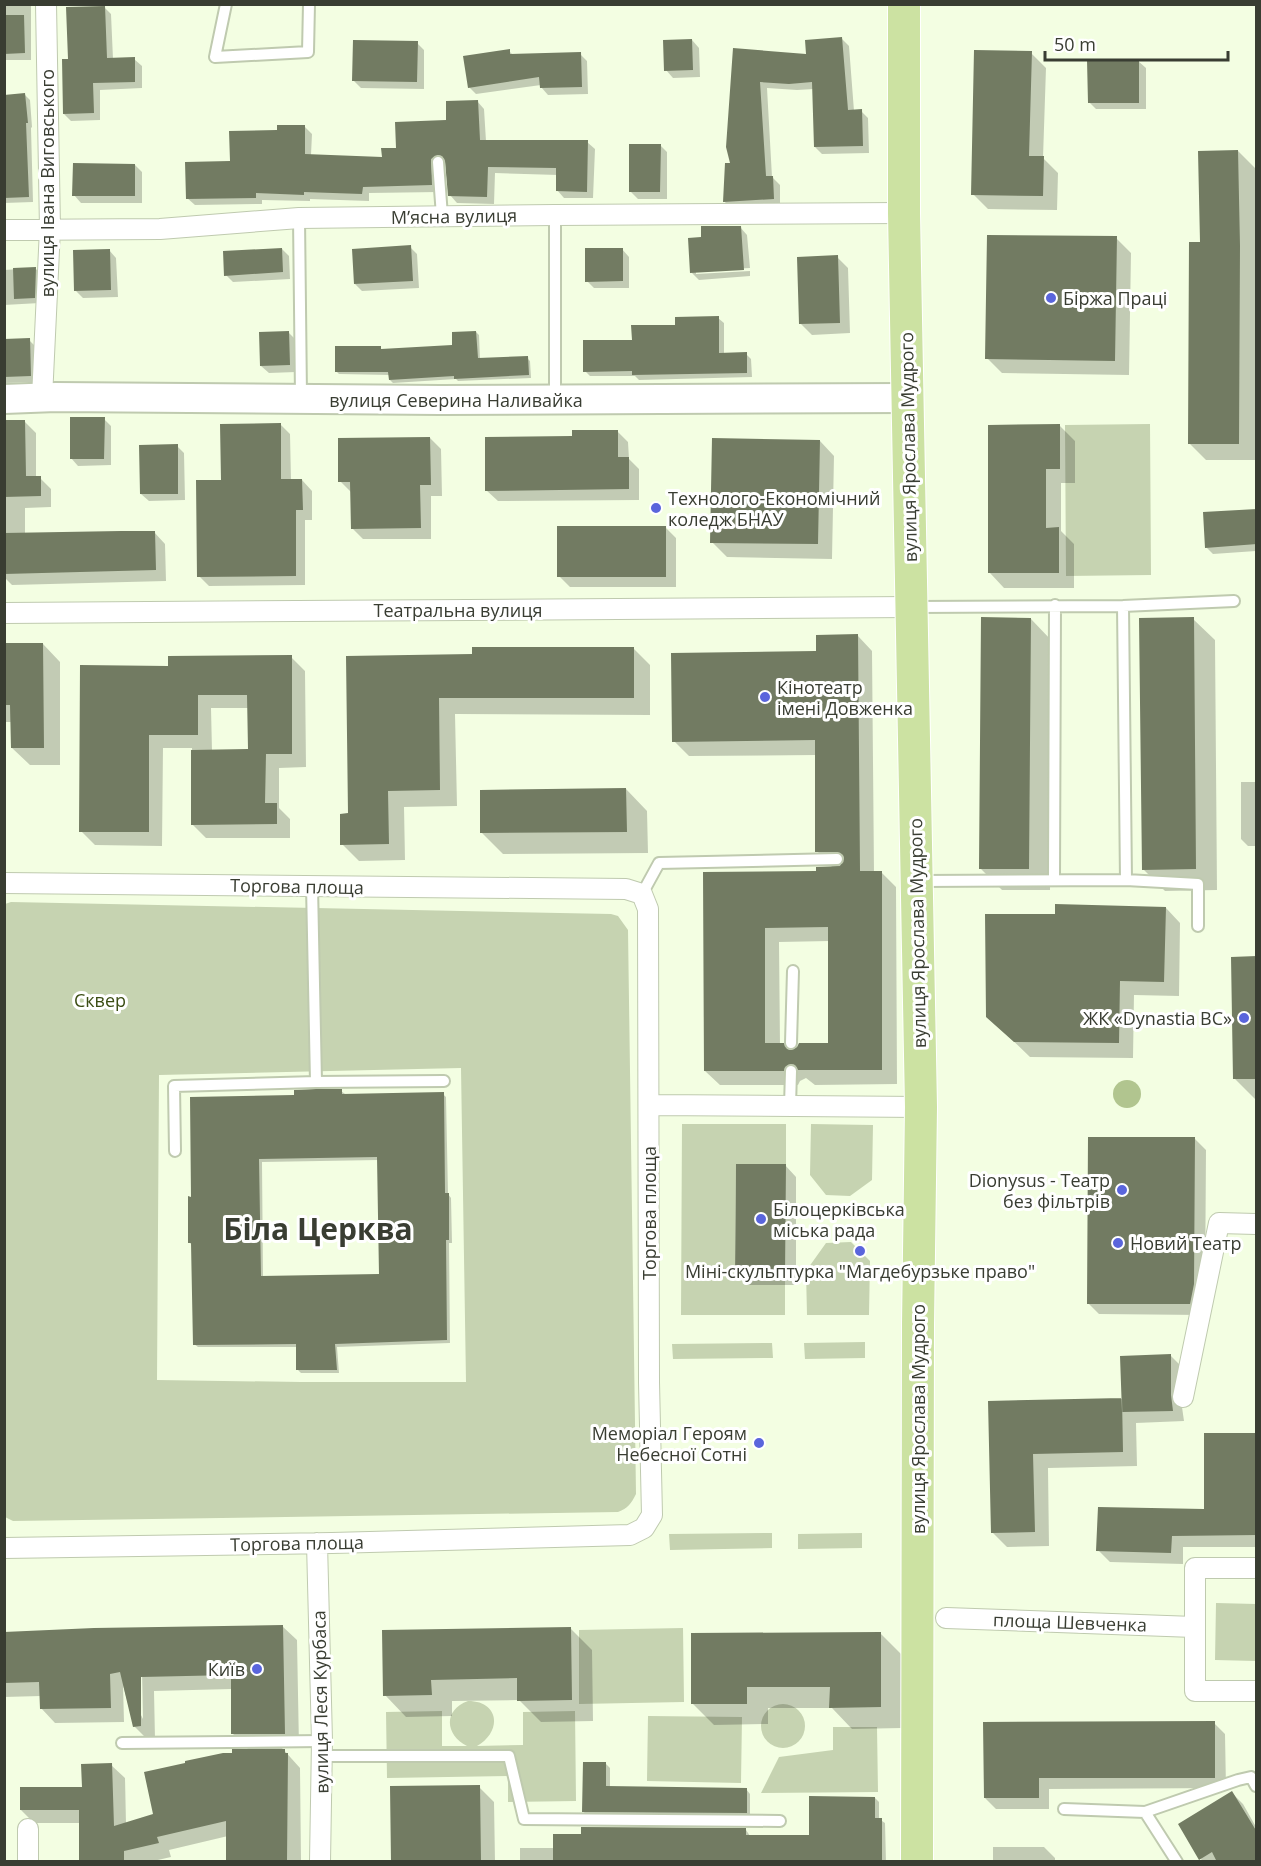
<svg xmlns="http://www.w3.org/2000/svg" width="1261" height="1866" font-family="'Open Sans',sans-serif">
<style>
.green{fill:#c6d3b1;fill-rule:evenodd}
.water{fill:#b1c58f}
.shadow{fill:#0003;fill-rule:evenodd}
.building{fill:#727b62;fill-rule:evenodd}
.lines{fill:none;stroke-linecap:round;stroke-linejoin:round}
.lane-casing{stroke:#bfcaaf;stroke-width:14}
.street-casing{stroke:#bfcaaf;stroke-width:22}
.secondary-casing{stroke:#bfcaaf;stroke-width:32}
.primary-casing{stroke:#fff;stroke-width:34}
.lane{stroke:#fff;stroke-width:10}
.street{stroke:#fff;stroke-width:20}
.secondary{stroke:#fff;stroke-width:28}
.primary{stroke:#cce2a2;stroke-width:32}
.poi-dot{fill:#5a65dc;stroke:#fff;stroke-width:2}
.labels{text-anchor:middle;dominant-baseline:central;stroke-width:6;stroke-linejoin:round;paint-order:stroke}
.street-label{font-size:18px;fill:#393d32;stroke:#fff}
.poi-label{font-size:18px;fill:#393d32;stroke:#fff;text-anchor:start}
.park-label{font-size:18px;fill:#3b4d13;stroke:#fff}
.town-label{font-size:30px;font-weight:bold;fill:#393d32;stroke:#fff}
</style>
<rect width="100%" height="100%" fill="#f3fee2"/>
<path class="green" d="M1150 424 1151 575 1066 576 1065 425Z
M11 902 611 914 618 916 628 930 636 1494C631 1504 628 1508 618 1512L13 1521 5 1517V904ZM461 1068 466 1382H301L157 1380 159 1075Z
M682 1124H786V1164H736L735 1274H785V1315H681Z
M811 1124 873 1125 872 1180 850 1196 826 1195 810 1175Z
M851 1242 870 1261 869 1315H807L806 1271 826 1243Z
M865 1342V1358L805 1359 804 1343Z
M772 1343 773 1358 673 1359 672 1344Z
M772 1533V1548L670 1550 669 1534Z
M862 1533V1548L798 1549V1534Z
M1216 1603 1256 1604V1661L1215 1660Z
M683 1628 684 1702 579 1704V1630Z
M468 1701C500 1701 502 1732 477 1746L523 1745V1712L575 1711 576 1801 508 1802V1776L387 1778 386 1712 442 1711V1746H467C445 1735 443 1710 468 1701Z
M761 1726a22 22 0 1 1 44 0a22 22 0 1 1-44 0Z
M648 1716 742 1717 741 1783 647 1781Z
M833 1727H877L878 1792 761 1793 779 1757 833 1750Z"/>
<path class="water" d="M1113 1094a14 14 0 1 1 28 0a14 14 0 1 1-28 0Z"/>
<path class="shadow" d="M4 4H31V60H4Z
M104 7 111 14 113 59H134L142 66V88L100 90V120L71 121 64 114 69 60Z
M841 38 849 46 854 111H861L868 118 869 153 822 154 815 147 814 89 797 90 767 88 772 177 780 185V206L731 209 724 201 731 165 734 50 808 55Z
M692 40 699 48 700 77 673 78 666 70Z
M417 43 424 50V89L361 88 354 81Z
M509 51 513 55 580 54 587 61 588 94 548 95 541 87V85L476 94 469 87Z
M1031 53 1046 68 1043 158 1058 173 1057 210 988 209 973 194Z
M1138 61 1146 68V109H1096L1089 102Z
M25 95 30 100 32 127 31 128 33 202 4 203V97Z
M477 101 484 109 486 141 587 142 595 149 593 198H564L557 190 558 175 495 173 494 204 457 203 450 195 447 160 438 167 439 192 369 193V201L310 199V201L262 200V204L195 205 187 198 231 163 278 131 305 127 312 134 311 155 383 158 448 122Z
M660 145 667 152V199H638L631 192Z
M1238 151 1255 168 1256 301 1255 460H1206L1189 443 1201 243Z
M135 165 142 172V203H81L74 195Z
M740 227 747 235 750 268 696 271V274L750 271V276L699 280 692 273 703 238Z
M1116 238 1131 253 1129 375 1002 373 987 358Z
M410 247 417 254 419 288 362 291 355 284Z
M282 249 289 256 290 279 233 282 226 275Z
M622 249 629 257V288H594L587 281Z
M109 250 116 258 118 297 83 298 76 291Z
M837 257 848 268 850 333 812 335 800 323Z
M35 268 42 275 40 303 4 305V270Z
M718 318 724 323V354H746L751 359 752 377 639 380 635 376H590L585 371 633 341 676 326Z
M288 332 296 340V372L269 373 261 366Z
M476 332 479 335 480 360 527 358 530 361 531 378 458 381 456 379 393 383 390 380V375L339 374 336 371 380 348 383 350 454 346Z
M4 340H29L35 346 36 382 4 383Z
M104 419 111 426V465L78 466 71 458Z
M4 422H25L36 433V478H40L51 489V507L25 508V534L154 532 165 544 166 581 12 585 4 577Z
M280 424 290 434 291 481 302 480 312 491V520H305V585L209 586 199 576 223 481Z
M1060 426 1075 441V483H1061V531L1074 544V588H1004L990 573Z
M617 431 628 442 629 459 639 469V500L498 501 486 490 574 438Z
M430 438 441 449 442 496H431V539H363L352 528V493L340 481Z
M820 441 834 456 832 559 727 557 712 542Z
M177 446 184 453 185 500 149 501 141 494Z
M1256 510V551L1213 554 1206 547Z
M665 527 676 538V587H570L559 576Z
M1031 619 1052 641 1050 890H1002L980 868Z
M1193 619 1215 640 1217 890 1165 891 1143 869Z
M858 636 872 651 874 872H881L896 887 897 1084 815 1085 806 1078 800 1081 798 1085H720L705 1071 704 873 817 872 833 868 817 851 816 755 689 756 674 741 818 653ZM830 941V1044L790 1052 783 1045H780L779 942Z
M43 644 60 662V765H30L12 748V722H4V645Z
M633 648 650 665V715L455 714 457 806 404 807 405 860 359 861 342 844 350 815 348 658 473 655Z
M291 657 305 671 306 767 279 768V808L290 819V838H206L192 824V748H163L162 846 95 845 81 831 169 667ZM211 708H249V751H212Z
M1241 782H1256V846H1248L1241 839Z
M626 789 647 811 648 853 503 854 482 833Z
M1166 908 1180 923 1179 996 1134 995 1133 1058 1030 1057 1003 1031 1056 915Z
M1256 958V1100L1234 1078Z
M341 1091 345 1094H443L446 1097 448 1194 451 1198 452 1243H449L450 1343 337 1347 339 1373H301L298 1370V1347H198L194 1344 193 1246 190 1243 192 1198 296 1097ZM379 1160 381 1276 263 1277 262 1162Z
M1195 1139 1206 1150 1205 1296 1201 1315 1099 1314 1088 1303Z
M785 1165 796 1177V1285H748L737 1274Z
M1171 1356 1182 1367V1407L1184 1421 1136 1423 1137 1466 1048 1468 1049 1546 1007 1547 992 1532 989 1403 1121 1399Z
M1256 1434V1547H1183V1564L1110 1562 1098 1550 1206 1511Z
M282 1626 297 1640 299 1747 282 1748 300 1768 301 1862H228V1836L169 1850 171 1857 149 1862H80L81 1823H34L21 1810 83 1789 111 1765 125 1778 126 1824 155 1815 250 1751 233 1734 232 1689 154 1691 155 1739 148 1740 134 1726 123 1685 124 1722 55 1723 41 1708V1696L4 1697V1633ZM139 1670H142L143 1719 140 1713Z
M570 1628 592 1650 593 1721 541 1722 519 1700 452 1701V1716L406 1717 385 1695Z
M880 1633 902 1655V1728L852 1729 832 1708H768V1724L714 1725 692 1703Z
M1214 1723 1225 1734 1226 1788 1049 1789V1809H996L985 1798V1724Z
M606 1764 610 1768V1788L746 1789 750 1794V1817L587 1816 583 1811Z
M479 1787 494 1802 495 1862H392Z
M1232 1793 1243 1804 1256 1827V1862H1203L1201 1859Z
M875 1798 879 1802V1819L885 1823 886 1862H520V1848H554L582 1835 746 1830 750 1836H810Z
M993 1847H1044L1055 1858V1862H993Z"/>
<path class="building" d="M105 6 107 58 135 57V82L93 83 94 113 63 114 62 59H68L66 7Z
M4 15H24L25 53 4 54Z
M842 37 848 110 862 109 863 146 814 147 812 82 789 84 760 82 766 176H773L774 199 723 202 725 163H730L726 147 733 48 806 54 805 40Z
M692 39 693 70 664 71 663 40Z
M353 40 418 41 417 82 352 81Z
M510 49V54L581 52 582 87 540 88 539 77 468 88 463 56Z
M974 50 1032 51 1029 156H1044L1043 196 971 195Z
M1087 60H1139V103H1088Z
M25 93 28 123H26L29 197 4 198V95Z
M478 100 480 140H588L587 192 556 191V168L488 167 487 197 448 196 445 161 442 156 438 155 431 159 432 185 363 187 362 194 304 192V195L256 193V198L186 199 185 162 230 161 229 131 277 130V125H305V154L382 157 381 148H396L395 122 446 120V101Z
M629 144H661L660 192H629Z
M1238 150 1240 246 1239 444H1188L1189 242H1200L1198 151Z
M73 163 135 164V196H72Z
M701 226H741L744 270 690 273 688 238 701 237Z
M987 235 1117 236 1115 361 985 359Z
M411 245 413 281 354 284 352 249Z
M282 248 283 272 224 276 223 251Z
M585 248H623V281L585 282Z
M110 249 111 290 74 291 73 250Z
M838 255 840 323 799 324 797 257Z
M36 267 35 298 14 299 13 268Z
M719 316V353L747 352V373L632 375V371L583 372V340H632L631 325H675V317Z
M289 331 290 365 260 366 259 332Z
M476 331 478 358 528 356 529 375 454 379V376L389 380 388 372H335V346H381V349L452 345V332Z
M30 338 31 376 4 377V339Z
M70 417H105L104 459H70Z
M4 420H25L26 476H41V496L4 497Z
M281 423V479H302L303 510H296V576L197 577 196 480H221L220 424Z
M1060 424V469H1046V528L1059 527V573H988V425Z
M572 430H618V457H629V489L485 491V437L572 436Z
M430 437 431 485H420L421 528 351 529 350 482H338V438Z
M712 438 820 440 818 544 710 543Z
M178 444V494H140L139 445Z
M1257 509V544L1205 548 1203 512Z
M557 526H666V577H557Z
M121 531H155L156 570 4 574V533Z
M981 617 1031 618 1029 869H979Z
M1194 617 1196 869 1142 870 1139 618Z
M858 634 860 871H882V1070H798L795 1065 791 1064 785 1067 784 1071H704L703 872 816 871V867L840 866 844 858 843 855 837 852H815V740L672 742 671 653 816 651V635ZM828 927V1043H799L797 1047 791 1050 787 1049 784 1043H765V928Z
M4 643H43L44 748H11L10 705H4Z
M472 647H634V698H439L440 790 388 791 389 844 340 845V814L348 813 346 656 472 654Z
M292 655V754H266L265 803H277V824L191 825V750L248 749 247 695H198V735H149V832H79L80 665 168 666V656Z
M626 788 627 832 480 833V790Z
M1055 904 1166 907 1164 982 1120 981 1119 1043 1014 1042 986 1017 985 914H1055Z
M1257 956V1079H1233L1231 957Z
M316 1089H342V1094L444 1092 445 1193H449V1240H446L447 1340 335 1344 337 1370H296V1344L193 1345 191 1243H188V1196L191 1197 190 1097 294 1095V1090ZM377 1157 379 1274 261 1276 259 1159Z
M1088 1137H1195L1194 1284 1190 1304H1087Z
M736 1164H786L785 1274H735Z
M1171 1354V1395L1173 1411 1122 1412 1120 1356Z
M1122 1398 1123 1452 1033 1454 1035 1532 991 1533 988 1401Z
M1204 1433H1257V1535L1172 1536 1171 1553 1096 1551 1098 1507 1204 1509Z
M283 1625 285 1734H231V1675L141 1677V1726L133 1727 120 1672 110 1674 111 1708 40 1709 39 1682 4 1683V1632L94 1628Z
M571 1627 572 1700 517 1701V1678L431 1680 432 1695 383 1696 382 1630Z
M881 1632V1707L829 1708 830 1687H747V1704H691V1633Z
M1215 1721V1778H1039V1798H984L983 1722Z
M232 1749H285V1753H288L287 1862H226V1821L157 1837 159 1843 124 1851V1862H79V1810H20V1787H82L81 1764 112 1763 114 1826 153 1814 144 1772 185 1763V1761L223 1753H232Z
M583 1762H606V1786L747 1788V1813L582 1812Z
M480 1785 481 1862H391L390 1786Z
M1232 1791 1257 1832V1862H1217L1212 1852 1199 1860 1178 1824Z
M809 1796 875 1797V1818H882V1862H553V1834H581V1827L746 1828V1835H809Z"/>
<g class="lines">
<defs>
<path id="lane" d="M226 4 215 57 308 52 309 4
M438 162 442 216
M299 218 301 396
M555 397V215
M1123 606 1126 880
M914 607 1123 606 1234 601
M1054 880 1055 605
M920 881 1126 880 1198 884V926
M642 894 659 863 837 859
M791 1043 793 971
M316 1082 444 1081
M790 1106 791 1071
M175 1151 174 1086 316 1082 312 886
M122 1743 322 1741
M322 1756H509L524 1819 780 1821
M1064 1809 1145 1812 1177 1862
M1145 1812 1238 1780 1251 1777 1256 1786"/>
<path id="street" d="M4 230 160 229 299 218 555 215 904 213
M42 398 50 229 46 4
M4 613 911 607
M4 883 626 889 642 894 648 909 649 1382 652 1515 644 1528 630 1535 332 1543 4 1548
M649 1105 921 1107
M1183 1397 1219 1223 1256 1224
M317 1543 322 1741 320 1862
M1256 1568H1195V1691H1256
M946 1618 1194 1627
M28 1829V1862"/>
<path id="secondary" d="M4 399 56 397 440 400 907 398"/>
<path id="primary" d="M904 4V213L921 1107 918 1325 917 1862"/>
</defs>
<use href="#lane" class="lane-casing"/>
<use href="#street" class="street-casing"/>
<use href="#secondary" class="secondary-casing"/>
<use href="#primary" class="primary-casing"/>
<use href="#lane" class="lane"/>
<use href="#street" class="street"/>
<use href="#secondary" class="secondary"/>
<use href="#primary" class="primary"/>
</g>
<g class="poi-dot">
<circle cx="1051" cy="298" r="6"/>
<circle cx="656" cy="508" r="6"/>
<circle cx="765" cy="697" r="6"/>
<circle cx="1244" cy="1018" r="6"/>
<circle cx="1122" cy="1190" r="6"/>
<circle cx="761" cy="1219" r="6"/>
<circle cx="1118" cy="1243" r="6"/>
<circle cx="860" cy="1251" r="6"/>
<circle cx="759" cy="1443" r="6"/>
<circle cx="257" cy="1669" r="6"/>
</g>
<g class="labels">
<g class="street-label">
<text transform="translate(47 183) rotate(-90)">вулиця Івана Виговського</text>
<text transform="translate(454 216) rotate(-1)">Мʼясна вулиця</text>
<text x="456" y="400">вулиця Северина Наливайка</text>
<text transform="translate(908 447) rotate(-91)">вулиця Ярослава Мудрого</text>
<text x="458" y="610">Театральна вулиця</text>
<text transform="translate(297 886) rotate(1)">Торгова площа</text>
<text transform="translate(917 933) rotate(-91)">вулиця Ярослава Мудрого</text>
<text transform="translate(649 1213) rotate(-90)">Торгова площа</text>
<text transform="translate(918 1419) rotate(-90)">вулиця Ярослава Мудрого</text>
<text transform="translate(297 1543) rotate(-1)">Торгова площа</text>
<text transform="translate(1070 1622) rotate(2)">площа Шевченка</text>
<text transform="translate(320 1702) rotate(-91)">вулиця Леся Курбаса</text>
</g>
<g class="poi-label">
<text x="1063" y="298">Біржа Праці</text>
<text x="668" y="498">Технолого-Економічний<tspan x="668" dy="21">коледж БНАУ</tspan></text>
<text x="777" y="687">Кінотеатр<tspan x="777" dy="21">імені Довженка</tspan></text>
<text x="1232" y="1018" text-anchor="end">ЖК «Dynastia BC»</text>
<text x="1110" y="1180" text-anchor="end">Dionysus - Театр<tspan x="1110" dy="21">без фільтрів</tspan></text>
<text x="773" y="1209">Білоцерківська<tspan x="773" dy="21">міська рада</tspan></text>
<text x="1130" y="1243">Новий Театр</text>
<text x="860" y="1271" text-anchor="middle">Міні-скульптурка "Магдебурзьке право"</text>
<text x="747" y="1433" text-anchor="end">Меморіал Героям<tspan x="747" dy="21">Небесної Сотні</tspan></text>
<text x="245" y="1669" text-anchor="end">Київ</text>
</g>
<g class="park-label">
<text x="100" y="1000">Сквер</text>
</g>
<g class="town-label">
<text x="318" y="1228">Біла Церква</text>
</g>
</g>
<rect width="1261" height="1866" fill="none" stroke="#393d32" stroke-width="12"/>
<path d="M1045 51v9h183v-9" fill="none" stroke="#393d32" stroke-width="3"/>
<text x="1054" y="51" font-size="18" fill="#393d32" stroke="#ffffff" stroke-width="4.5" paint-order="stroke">50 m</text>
</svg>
